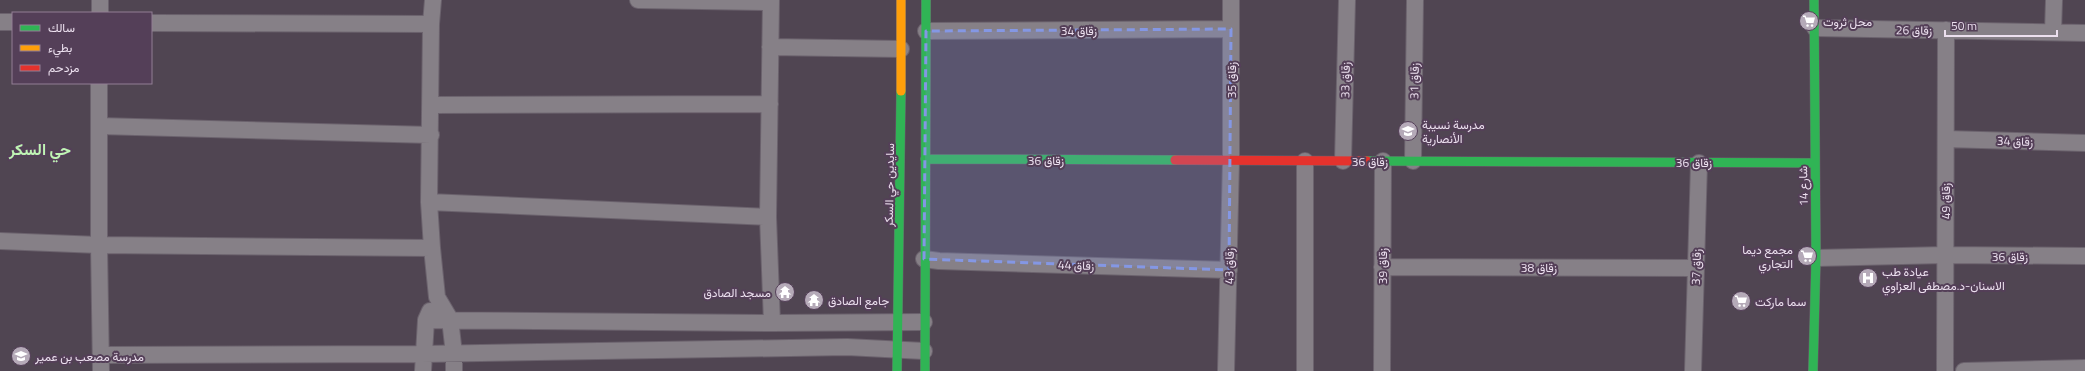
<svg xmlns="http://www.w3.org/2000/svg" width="2085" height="371" font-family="'Titillium Web',Vazirmatn,sans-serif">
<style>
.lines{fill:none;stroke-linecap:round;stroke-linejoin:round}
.street-casing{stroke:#6b626d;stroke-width:18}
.fast-casing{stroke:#6b626d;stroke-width:10}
.slow-casing{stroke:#6b626d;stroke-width:10}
.jam-casing{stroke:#6b626d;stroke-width:10}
.street{stroke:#868087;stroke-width:16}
.fast{stroke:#30b455;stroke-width:9}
.slow{stroke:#ff9f0a;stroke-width:9}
.jam{stroke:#e5322d;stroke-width:9}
.marked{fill:#8497e4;fill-opacity:0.2;stroke:#8497e4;stroke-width:3;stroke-dasharray:8 5;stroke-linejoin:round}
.labels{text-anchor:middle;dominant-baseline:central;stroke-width:4;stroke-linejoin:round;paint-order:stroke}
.poi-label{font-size:12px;fill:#ece0ef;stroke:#543f58;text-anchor:start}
.street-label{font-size:12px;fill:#ece0ef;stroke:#543f58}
.district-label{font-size:16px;font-weight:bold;fill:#bff4b4;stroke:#543f58}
</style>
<rect width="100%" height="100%" fill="#504552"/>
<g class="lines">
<defs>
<path id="street" d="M433 0 431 24 429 202 432 248 437 297 450 319 454 354V371
M638 0 770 2
M771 0 768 217 772 323
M100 13V0
M0 22H13
M151 23 431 24
M1815 28 2085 33
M926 31 1231 29
M2053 32 2054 0
M770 47 901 49
M99 83V245L101 371
M431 105 770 104
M99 126 431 135
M1946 139 2085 143
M1343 161 1347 0
M1413 161 1415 0
M429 202 768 217
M0 241 99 245 432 248
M1816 258 1945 255 2085 256
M924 259 939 261 1229 270
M1382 267 1696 268
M426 320 772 323 924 322
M102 355 423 354 847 347 924 351
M423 371 426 320 430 311
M1226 371 1231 160V0
M1305 371V161
M1382 371 1383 161
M1693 371 1699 163
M1945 371 1946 30
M1964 371 2085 368"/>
<path id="fast" d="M925 159 1175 160
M1367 161 1814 163
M897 371 901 91
M925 371 926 0
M1813 371 1816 258 1814 0"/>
<path id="slow" d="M901 0V91"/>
<path id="jam" d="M1175 160 1367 161"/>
</defs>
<use href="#street" class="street-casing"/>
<use href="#fast" class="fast-casing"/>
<use href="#slow" class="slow-casing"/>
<use href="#jam" class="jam-casing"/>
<use href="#street" class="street"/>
<use href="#fast" class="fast"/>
<use href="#slow" class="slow"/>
<use href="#jam" class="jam"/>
</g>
<path class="marked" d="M1231 29 1229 270 924 259 926 31Z"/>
<defs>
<symbol id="supermarket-disc" viewBox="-11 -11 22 22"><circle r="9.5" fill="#b5aab8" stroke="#543f58"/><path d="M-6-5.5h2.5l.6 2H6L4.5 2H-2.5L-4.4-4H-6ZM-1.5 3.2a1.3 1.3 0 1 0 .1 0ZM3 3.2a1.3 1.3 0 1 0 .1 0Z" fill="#fff"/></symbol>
<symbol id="school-disc" viewBox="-11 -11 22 22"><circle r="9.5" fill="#b5aab8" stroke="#543f58"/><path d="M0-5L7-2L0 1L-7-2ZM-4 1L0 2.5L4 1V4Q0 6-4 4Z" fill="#fff"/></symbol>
<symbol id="hospital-disc" viewBox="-11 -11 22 22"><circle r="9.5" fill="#b5aab8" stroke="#543f58"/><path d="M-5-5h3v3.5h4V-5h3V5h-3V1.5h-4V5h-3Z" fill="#fff"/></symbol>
<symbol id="temple-disc" viewBox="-11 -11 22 22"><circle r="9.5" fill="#b5aab8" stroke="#543f58"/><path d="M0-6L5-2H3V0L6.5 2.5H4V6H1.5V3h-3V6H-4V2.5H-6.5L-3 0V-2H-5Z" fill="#fff"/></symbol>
</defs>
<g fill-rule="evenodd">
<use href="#supermarket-disc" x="1798" y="10" width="22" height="22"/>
<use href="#school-disc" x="1397" y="120" width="22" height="22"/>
<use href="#supermarket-disc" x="1796" y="245" width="22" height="22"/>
<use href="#hospital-disc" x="1857" y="267" width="22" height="22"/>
<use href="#temple-disc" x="774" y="281" width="22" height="22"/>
<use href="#temple-disc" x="803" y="289" width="22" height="22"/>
<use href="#supermarket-disc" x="1730" y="290" width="22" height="22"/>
<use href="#school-disc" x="10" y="345" width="22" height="22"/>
</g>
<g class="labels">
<g class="poi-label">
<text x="1823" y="21">محل ثروت</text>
<text x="1422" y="124">مدرسة نسيبة<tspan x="1422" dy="14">الأنصارية</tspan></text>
<text x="1793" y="249" text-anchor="end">مجمع ديما<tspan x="1793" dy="14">التجاري</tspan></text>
<text x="1882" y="271">عيادة طب<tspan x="1882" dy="14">الاسنان-د.مصطفى العزاوي</tspan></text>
<text x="771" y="292" text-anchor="end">مسجد الصادق</text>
<text x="828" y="300">جامع الصادق</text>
<text x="1755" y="301">سما ماركت</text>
<text x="35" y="356">مدرسة مصعب بن عمير</text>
</g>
<g class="street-label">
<text x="1079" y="30">زقاق 34</text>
<text transform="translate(1914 30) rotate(1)">زقاق 26</text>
<text transform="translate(1231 80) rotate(-90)">زقاق 35</text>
<text transform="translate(1345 80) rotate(-89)">زقاق 33</text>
<text transform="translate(1414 81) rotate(-89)">زقاق 31</text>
<text transform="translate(2015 141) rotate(2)">زقاق 34</text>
<text x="1046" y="160">زقاق 36</text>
<text x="1370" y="161">زقاق 36</text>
<text x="1694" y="162">زقاق 36</text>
<text transform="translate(889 185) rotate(-89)">سايدين حي السكر</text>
<text transform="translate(1803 186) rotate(-91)">شارع 14</text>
<text transform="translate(1945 201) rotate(-90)">زقاق 49</text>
<text x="2010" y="256">زقاق 36</text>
<text transform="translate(1076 265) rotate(2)">زقاق 44</text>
<text transform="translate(1229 266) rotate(-89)">زقاق 43</text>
<text transform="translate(1382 266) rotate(-90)">زقاق 39</text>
<text x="1539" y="267">زقاق 38</text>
<text transform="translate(1696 267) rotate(-88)">زقاق 37</text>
</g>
<g class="district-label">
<text x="40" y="149">حي السكر</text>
</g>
</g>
<rect x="12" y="12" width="140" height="72" fill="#543f58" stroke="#917f94"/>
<rect x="20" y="25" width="20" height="6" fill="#30b455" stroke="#917f94"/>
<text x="48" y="32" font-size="12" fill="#ece0ef">سالك</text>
<rect x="20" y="45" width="20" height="6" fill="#ff9f0a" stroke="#917f94"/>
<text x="48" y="52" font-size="12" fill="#ece0ef">بطيء</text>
<rect x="20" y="65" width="20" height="6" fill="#e5322d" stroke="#917f94"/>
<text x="48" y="72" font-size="12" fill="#ece0ef">مزدحم</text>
<path d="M1945 30v6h112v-6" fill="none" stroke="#ece0ef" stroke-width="2"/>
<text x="1951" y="30" font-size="12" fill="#ece0ef" stroke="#543f58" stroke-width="3" paint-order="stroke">50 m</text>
</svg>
